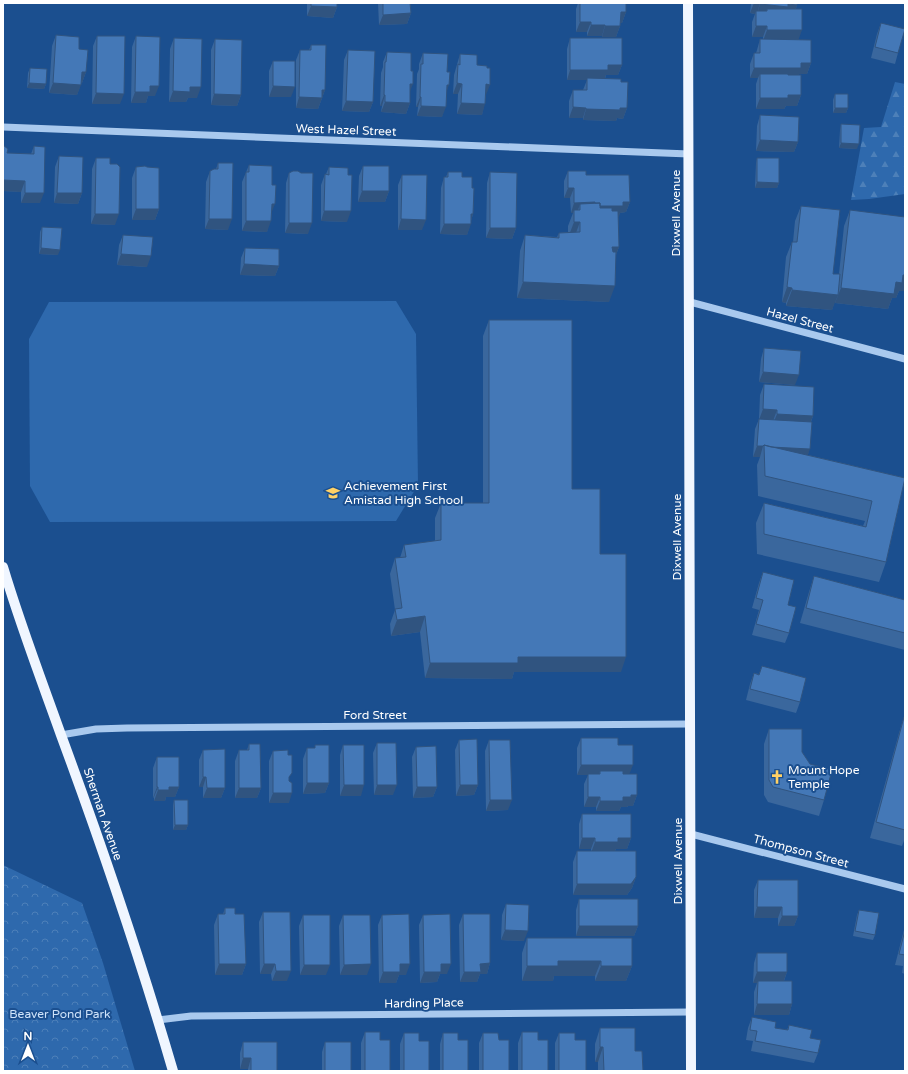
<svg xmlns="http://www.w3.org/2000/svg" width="908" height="1074" font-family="'Varela Round',sans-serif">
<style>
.forest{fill:url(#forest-firs)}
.park{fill:url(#park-crowns)}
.pitch{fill:#2e69ad}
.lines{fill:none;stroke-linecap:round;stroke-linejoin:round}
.minor{stroke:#a9c9ee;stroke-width:7}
.major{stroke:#f0f6ff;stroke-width:10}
.wall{fill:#3a679d}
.shaded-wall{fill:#305480}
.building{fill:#4478b7;stroke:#305480}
.labels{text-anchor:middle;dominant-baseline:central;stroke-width:4;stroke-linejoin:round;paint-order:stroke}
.street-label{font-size:12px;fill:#fff;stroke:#1b4f8f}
.poi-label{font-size:12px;fill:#fff;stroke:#1b4f8f;text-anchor:start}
.park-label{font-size:12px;fill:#cfe3fa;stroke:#1b4f8f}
</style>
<defs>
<pattern id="forest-firs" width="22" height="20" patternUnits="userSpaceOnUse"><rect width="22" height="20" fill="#2e69ad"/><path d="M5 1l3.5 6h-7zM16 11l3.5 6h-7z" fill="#4d80b9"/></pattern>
<pattern id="park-crowns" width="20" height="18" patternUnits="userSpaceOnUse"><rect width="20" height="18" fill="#2e69ad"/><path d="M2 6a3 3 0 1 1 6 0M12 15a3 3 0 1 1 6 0" fill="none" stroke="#4d80b9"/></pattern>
</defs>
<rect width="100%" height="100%" fill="#1b4f8f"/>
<path class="forest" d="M895 82 905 84V194L869 199 851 200 864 128 881 127Z"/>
<path class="park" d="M3 865 82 903 103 963 135 1071H3Z"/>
<path class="pitch" d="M396 301 416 334 418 485 396 521 50 522 30 486 29 339 49 302Z"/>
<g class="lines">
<path class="minor" d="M3 127 689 154
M690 302 905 359
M61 735 96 729 127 728 690 724
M691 834 905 889
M158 1020 191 1016 690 1012"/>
<path class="major" d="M688 3 691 1071
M3 567C20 624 41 679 61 735 102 846 140 958 173 1071"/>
</g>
<path class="wall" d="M307 3H337V7L333 18 307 16Z
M378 3H410L411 13 407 24 379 25Z
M578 3H626V12L622 23H620V26L616 37H602V36H587V32H576V9Z
M751 3H797L796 9 798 40 811 63 807 74H799L798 75 801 95 797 106H786L784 109H756V84L758 78H750V64L754 53H756L757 50 760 39H763V37H752V22L755 14 750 13Z
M881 23 898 53 895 64 871 58 877 34Z
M56 35 79 49 86 72 82 83H81L77 95 49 93 52 46Z
M97 36 120 104H92L93 46Z
M136 36 155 96H148L146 103H131L132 47Z
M174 38 197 98H188L186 102H169L170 49Z
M570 38 622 65 618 75H606L605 79 621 82 627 108 623 119 617 118 616 121 583 120V118H569V101L573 90H583L587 80H567V49Z
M215 39 241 95 237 106 211 105V50Z
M311 45 325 90 318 109 296 108V60L300 50H309Z
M348 50 373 102 369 112 342 111 344 60Z
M387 52 410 91V103L406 114 381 112 382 106H380L381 73 383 67V62Z
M423 53 446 93 442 117 417 116 418 107H416L417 74 419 69V64Z
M460 54 477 65 486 95 482 115 457 114 458 94H453L454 75Z
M273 61 291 97H269V71Z
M30 68 46 84 44 89 27 88 28 73Z
M835 94 848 108 846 113H833V100Z
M760 115 798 142 794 152 756 151 757 126Z
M841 124 857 149 839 148 840 130Z
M3 145 7 153 31 154 34 146 40 203H21V192L3 191Z
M59 156 82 193 78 204 54 203 55 167Z
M96 158 110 164 115 225 91 224 92 169Z
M757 158 779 183 777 188H755L756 163Z
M218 163 228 230 205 229 206 182 210 171 216 169Z
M249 165 271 214 267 232 242 231V182Z
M363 166 389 191 385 202H358L359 176Z
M136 167 159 209 155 220H132V178Z
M329 167 347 222 321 221V185L325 174H326Z
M568 171 586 175 630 202 626 212 620 213 618 217 619 247 616 255 609 302 517 298 520 251 525 235 557 237 559 233 568 232V226L573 213H571L570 198H564V181Z
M448 172 462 177 472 188 473 214 467 235 440 234 441 188 444 177H446Z
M490 172 516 228 512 239 486 238 487 183Z
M289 173 308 234 285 233 286 183Z
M402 175 422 230H398V185Z
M801 206 833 274H839L844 226 850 210 899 291 896 298H892L888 309 835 303V300L832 310 786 306V303L782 302 786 257 792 242H793L795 221Z
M42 227 58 255 39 254 40 232Z
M123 235 147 267 117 265 119 245Z
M245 248 279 266 275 276 240 275 241 258Z
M489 320 572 489 600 554 621 672H514L512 679 425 678 420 632 391 636 390 624 395 610 390 574 395 558H400L404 545 435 541V518L441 503H483V336Z
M764 348 795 385 759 382 761 359Z
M764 384 813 416 811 422 808 455 905 478 886 562 879 582 757 554 756 523 764 503 863 526 865 521 758 496 757 465 760 457H753L755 429 759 419 760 395Z
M763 572 788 605 789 633 785 643 752 635 759 610 752 608 759 583Z
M814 576 905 600V650L800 623 809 592Z
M762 666 800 702 796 713 746 700 750 684 754 673 759 674Z
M904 717H905V838L902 846 870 838 899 733Z
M769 729 802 752 824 800 819 816 768 802 764 795V744Z
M581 738 618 745 637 795 633 806H628L627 807H621L619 811H596V807H584V784L588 775H577V748Z
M459 740 478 785 474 795 456 796 455 750Z
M489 740 508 810 486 811 485 751Z
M377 743 393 795H374L373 753Z
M249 744 261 788 257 798H235V761L239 750H247Z
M315 745 329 783 325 793 303 794V759L307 748H315Z
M343 745 361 796H340V755Z
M416 747 437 787 433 797 413 798 412 757Z
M203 750 225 788 221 798H203V787H199V760Z
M273 751 289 780V803H269V761Z
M157 757 179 787 175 797H166L165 801H154V797L153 798V768Z
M174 800 188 825 186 830H173V805Z
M582 814 631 838 627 849H616L615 851 636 877 632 888 627 895H573V862L577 851H591V849H579V824Z
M758 880 798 916 794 926H778V918H754V890Z
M579 899 638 926 634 936H576V910Z
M506 904 524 941 501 940 502 915Z
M225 908 235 914 246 964 242 975H215L214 925 218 914H223Z
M859 910 875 935 873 940 853 936 857 915Z
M263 912 287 981H272L271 974H260L259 922Z
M463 914 490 963 487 974H480L477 982H460L459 925Z
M303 915 326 975H300L299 926Z
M343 915 367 975H340L339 926Z
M382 915 406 975H399L396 983H379L378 925Z
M423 915 447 974H440L437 982 420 983 419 925Z
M905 926V974L902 973 903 966 895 965Z
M527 938 632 966 626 981H595V976H554L553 981H522V953Z
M757 953 787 972 784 981 792 1004 789 1015H754V992L757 983H753L754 963Z
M752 1017 775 1028 787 1030 789 1025 810 1038 818 1053 814 1063 751 1051 753 1041 746 1040 748 1028Z
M600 1028 635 1051H642L643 1071H598V1062H595V1044Z
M365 1032 380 1040 390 1071H361V1043Z
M522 1032 538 1040 548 1071H518V1043Z
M404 1033 419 1041 429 1071H400V1044Z
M443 1033 458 1040 468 1071H440V1044Z
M483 1033 499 1040 509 1071H479V1043Z
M559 1033 575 1040 586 1071H555V1043Z
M243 1042 277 1071H248V1069H240V1053Z
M325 1042 351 1071H322V1052Z"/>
<path class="shaded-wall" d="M754 3H760L757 14 756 11 755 14 750 13Z
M760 4H788L797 5 793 16 767 9 764 16 757 15Z
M311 6 337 7 333 18 307 16Z
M621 12H626L622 23H617Z
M411 13 407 24 379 25 383 15Z
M580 22H591L587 32H576Z
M591 25H605L602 36H587Z
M605 26H620L616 37H602Z
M756 26H767L763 37H752Z
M767 30H802L798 41H763Z
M801 63H811L807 74H799L797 78 760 74 758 78H750L754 68Z
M608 65H622L618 75H606L604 80 587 78V80H567L570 70Z
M82 72H86L82 83H78Z
M29 83 46 84 44 89 27 88Z
M53 83 81 85 77 95 49 93Z
M457 83 462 84 458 94H453Z
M410 84H413L409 94Z
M486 84 490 85 486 95Z
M447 85H449L445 96Z
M150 86H159L155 96H148L146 103H131L135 92Z
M273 86 295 87 291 97H269Z
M190 87H201L197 98H188L186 102H169L173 91Z
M322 90H325L318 109 296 108 299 97Z
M96 93 124 94 120 104H92Z
M214 94 241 95 237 106 211 105Z
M384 95H385L382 106H380Z
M788 95H801L797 106H786L784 109H756L760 98Z
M420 97H421L418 107H416Z
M346 101 373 102 369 112 342 111Z
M385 102 410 103 406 114 381 112Z
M461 103 485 104 482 115 457 114Z
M421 106 446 107 442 117 417 116Z
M573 107 586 108 583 118H569Z
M620 108H627L623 119 617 118 616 121 583 120 586 109Z
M835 108H848L846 113H833Z
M760 140 798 142 794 152 756 151Z
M841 143 859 144 857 149 839 148Z
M3 180 25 181 21 192 3 191Z
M757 182 779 183 777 188H755Z
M568 188H574L570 198H564Z
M362 191H389L385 202H358Z
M25 193H44L40 203H21Z
M57 193H82L78 204 54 203Z
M595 202 592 213 580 210V204L577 213 574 210 573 213H571L574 203Z
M623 202H630L626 212 620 213 619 217H592L595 207Z
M272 204H275L271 214Z
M136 209H159L155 220H132Z
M324 211H351L347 222 321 221Z
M95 214H119L115 225 91 224Z
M471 214H473L470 224H471L467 235 440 234 444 224Z
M209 219H232L228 230 205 229Z
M401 219 426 220 422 230H398Z
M246 221H271L267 232 242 231Z
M574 222H580L574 238H568Z
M289 223H312L308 234 285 233Z
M490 228H516L512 239 486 238Z
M612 247H619L613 262Z
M41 248 60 250 58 255 39 254Z
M121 254 151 256 147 267 117 265Z
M244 264 279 266 275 276 240 275Z
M903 275H905V291H899L896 298H892L888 309 835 303 841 288 896 282Z
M523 282 615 286 609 302 517 298Z
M787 287 792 288 786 303 782 302Z
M792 290 838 295 832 310 786 306Z
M763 372 799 375 795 385 759 382Z
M763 409 777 410 773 421 759 420Z
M777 414 813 416 809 426 773 424Z
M757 446H763L760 457H753Z
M764 446 810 449 806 460Z
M425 616 420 632 391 636 397 620Z
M518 657H626L621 672H514L512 679 425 678 430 663Z
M581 765H633L629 775 600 771 599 775H577Z
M203 777H206L203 787H199Z
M307 783H329L325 793 303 794Z
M344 785H364L361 796H340Z
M377 785H397L393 795H374Z
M460 785H478L474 795 456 796Z
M157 787H158L154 797 153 798Z
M169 787H179L175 797H166L165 801H154L158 790Z
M417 787H437L433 797 413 798Z
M207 788H225L221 798H203Z
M239 788H261L257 798H235Z
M273 793H292L289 803H269Z
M631 795H637L633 806H628L627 807H621L619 811H596L600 801Z
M588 797H600L596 807H584Z
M490 800H512L508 810 486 811Z
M175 825H188L186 830H173Z
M582 838H595L591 849H579Z
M618 838H631L627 849H616L614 853H591L595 842Z
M636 877 632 888 627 895H573L577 884Z
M757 907H782L778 918H754Z
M782 916H798L794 926H778Z
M579 926H638L634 936H576Z
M505 930 528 931 524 941 501 940Z
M558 961H601L595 976H554L553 981H522L527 966Z
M490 963 487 974H480L477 982H460L464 972 480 964Z
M219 964H246L242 975H215Z
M264 964H275L271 974H260Z
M371 964 367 975H340L344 965Z
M400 964H410L406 975H399L396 983H379L383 972Z
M441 964H451L447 974H440L437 982 420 983 424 972Z
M304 965H330L326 975H300Z
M601 966H632L626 981H595Z
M276 971H291L287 981H272Z
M757 972H787L783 983 758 981 757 983H753Z
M757 1004H792L789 1015H754Z
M600 1047H603L598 1062H595Z
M243 1058H251L248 1069H240Z"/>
<path class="building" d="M311 3H337V7L311 6Z
M383 3H410L411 13 383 15Z
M580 3H626V12H621L620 26H605V25H591V22H580Z
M757 3H797V5L788 4V7L760 4V3Z
M767 9H802V30H767V26H756V11H767Z
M881 23 905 29 898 53 875 47Z
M56 35 79 37V49L88 50 86 72H82L81 85 53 83Z
M97 36H125L124 94 96 93Z
M136 36 160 37 159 86H150V92H135Z
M174 38 202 39 201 87H190V92L173 91Z
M570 38H622V65H608V70H570Z
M215 39 242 40 241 95 214 94Z
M760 39 811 40V63H801V68H754V53H760Z
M311 45H326L325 90H322V98L299 97 300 50H311Z
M348 50 375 51 373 102 346 101Z
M387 52 411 53V71H413V84H410V103L385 102V95H384L385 62H386Z
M423 53 448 54 447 72H450L449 85H447L446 107 421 106V97H420L421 64H423Z
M460 54 477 55V65L487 66V68H490V85L486 84 485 104 461 103 462 84 457 83 458 64 460 65Z
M273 61H295V87L273 86Z
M30 68 47 69 46 84 29 83Z
M760 74H788V75H801V95H788V98H760Z
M587 78 621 79V82H628L627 108H620V110L586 109V108L573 107V90H587Z
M835 94H848V108H835Z
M760 115 799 117 798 142 760 140Z
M841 124 860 125 859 144 841 143Z
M3 145 8 149 7 153 34 154V146L45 147 44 193H25V181L3 180Z
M59 156 83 157 82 193H57Z
M96 158H110V164H117L120 167 119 214H95Z
M757 158H779V183L757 182Z
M218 163H233L232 219H209L210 171 214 169H218Z
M249 165 272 166V185H276L275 204H272L271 221H246V172H249Z
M145 166 147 167 159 168V209H136V167Z
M363 166H389V191H362Z
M329 167 348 168V175H352L351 211H324L325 174 329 175Z
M293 171H298L301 173H313L312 223H289V173Z
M568 171H586V175H629L630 202H623V206H600V203H595V202L574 203V188H568Z
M448 172H462V177H472V188H474L473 214H471V224H444V177H448Z
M490 172 517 173 516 228H490Z
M402 175H427L426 220 401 219Z
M600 203V208H612V211H618L619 247H612L613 252H616L615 286 523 282 525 235 559 238V233L580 232V222H574V210H580V204Z
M801 206 840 210 833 274H840L838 295 792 290V288L787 287 792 242H797Z
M850 210 905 217V275H903L902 283 896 282 894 294 841 288Z
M42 227 62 228 60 250 41 248Z
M123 235 153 237 151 256 121 254Z
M245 248 279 249V266L244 264Z
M489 320H572V489H600V554H626V657H518V663H430L425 616 397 620 395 609 402 608 395 558 406 557 404 545 441 540V503H489Z
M764 348 801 351 799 375 763 372Z
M764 384 814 387 813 416 777 414V410L763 409Z
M759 419 812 422 810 449 771 447 764 445 763 446H757Z
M764 445 905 478 886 562 764 534V503L866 527 872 501 765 476Z
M763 572 794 580 788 605 796 607 789 633 756 624 763 600 756 598Z
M814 576 905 600V633L806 608Z
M762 666 806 678 800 702 750 689 754 673 759 675Z
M904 717H905V830L876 822Z
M769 729H802V752L810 764 832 770 824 800 773 787 769 780Z
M581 738H618V745H633V765H581Z
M477 739 478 785H460L459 740Z
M489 740H510L512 800H490Z
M377 743H396L397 785H377Z
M249 744H260L261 788H239V750H249Z
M315 745H329V783H307V748H315Z
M343 745H364V785H344Z
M436 746 437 787H417L416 747Z
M225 749V788H207L206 777H203V750Z
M288 750V755H292V773L289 777V781L292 783V793H273V751Z
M157 757H179V787H169V790H158V787H157Z
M600 771H623V774H637V795H631V797H623V801H600V797H588V774H600Z
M174 800H188V825H175Z
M582 814H631V838H618V842H595V838H582Z
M577 851H636V877L631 884H577Z
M758 880H798V916H782V907H757Z
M579 899H638V926H579Z
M506 904 529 905 528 931 505 930Z
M225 908H235V914H244L246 964H219L218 914H225Z
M859 910 879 913 875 935 855 931Z
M263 912H290L291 971H276L275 964H264Z
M409 914 410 964H400V972H383L382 915Z
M450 914 451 964H441V972H424L423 915Z
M463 914H490V963L480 964 481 972H464Z
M303 915H330V965H304Z
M343 915H370L371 964 344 965Z
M905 930V955L899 954Z
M527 938H632V966H601V961H558V966H527Z
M757 953H787V972H757Z
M758 981H792V1004H757Z
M752 1017 776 1022 775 1028 788 1030 789 1025 812 1030 810 1038 821 1040 818 1053 755 1041 757 1031 750 1030Z
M600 1028H635V1051H642L643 1071H604L603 1047H600Z
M365 1032H380V1040H390V1071H365Z
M522 1032H538V1040H548V1071H522Z
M404 1033H419V1041H429V1071H404Z
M443 1033H458V1040H468V1071H443Z
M483 1033H498L499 1040H509V1071H483Z
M559 1033H575V1040H586V1071H559Z
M243 1042H277V1071H251V1058H243Z
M325 1042H351V1071H325Z"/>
<defs>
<symbol id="school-bare" viewBox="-9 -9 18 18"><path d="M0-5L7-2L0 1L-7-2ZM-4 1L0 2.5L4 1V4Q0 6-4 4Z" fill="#ffd166" stroke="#1b4f8f" stroke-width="2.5" paint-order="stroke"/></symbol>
<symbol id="church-bare" viewBox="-9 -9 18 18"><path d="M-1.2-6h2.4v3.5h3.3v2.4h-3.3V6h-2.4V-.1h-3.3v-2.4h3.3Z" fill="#ffd166" stroke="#1b4f8f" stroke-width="2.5" paint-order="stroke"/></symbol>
</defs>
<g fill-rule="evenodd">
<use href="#school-bare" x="323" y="483" width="20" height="20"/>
<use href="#church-bare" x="767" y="767" width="20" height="20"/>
</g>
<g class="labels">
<g class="street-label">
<text transform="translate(346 130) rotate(2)">West Hazel Street</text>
<text transform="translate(676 213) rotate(-90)">Dixwell Avenue</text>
<text transform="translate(800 320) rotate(15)">Hazel Street</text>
<text transform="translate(677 537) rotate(-90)">Dixwell Avenue</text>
<text x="375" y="715">Ford Street</text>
<text transform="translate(103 814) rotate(71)">Sherman Avenue</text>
<text transform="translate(801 851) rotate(15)">Thompson Street</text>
<text transform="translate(678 861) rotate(-90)">Dixwell Avenue</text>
<text transform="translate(424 1003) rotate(-1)">Harding Place</text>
</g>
<g class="poi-label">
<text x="344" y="486">Achievement First<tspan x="344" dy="14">Amistad High School</tspan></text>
<text x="788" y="770">Mount Hope<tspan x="788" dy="14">Temple</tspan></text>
</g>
<g class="park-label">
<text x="60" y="1014">Beaver Pond Park</text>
</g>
</g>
<rect width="908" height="1074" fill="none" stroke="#ffffff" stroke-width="8"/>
<g transform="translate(28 1046)" stroke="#1b4f8f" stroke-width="3" paint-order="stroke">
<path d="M0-3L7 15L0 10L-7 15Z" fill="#ffffff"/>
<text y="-6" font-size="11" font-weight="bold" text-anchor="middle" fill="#ffffff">N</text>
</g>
</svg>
